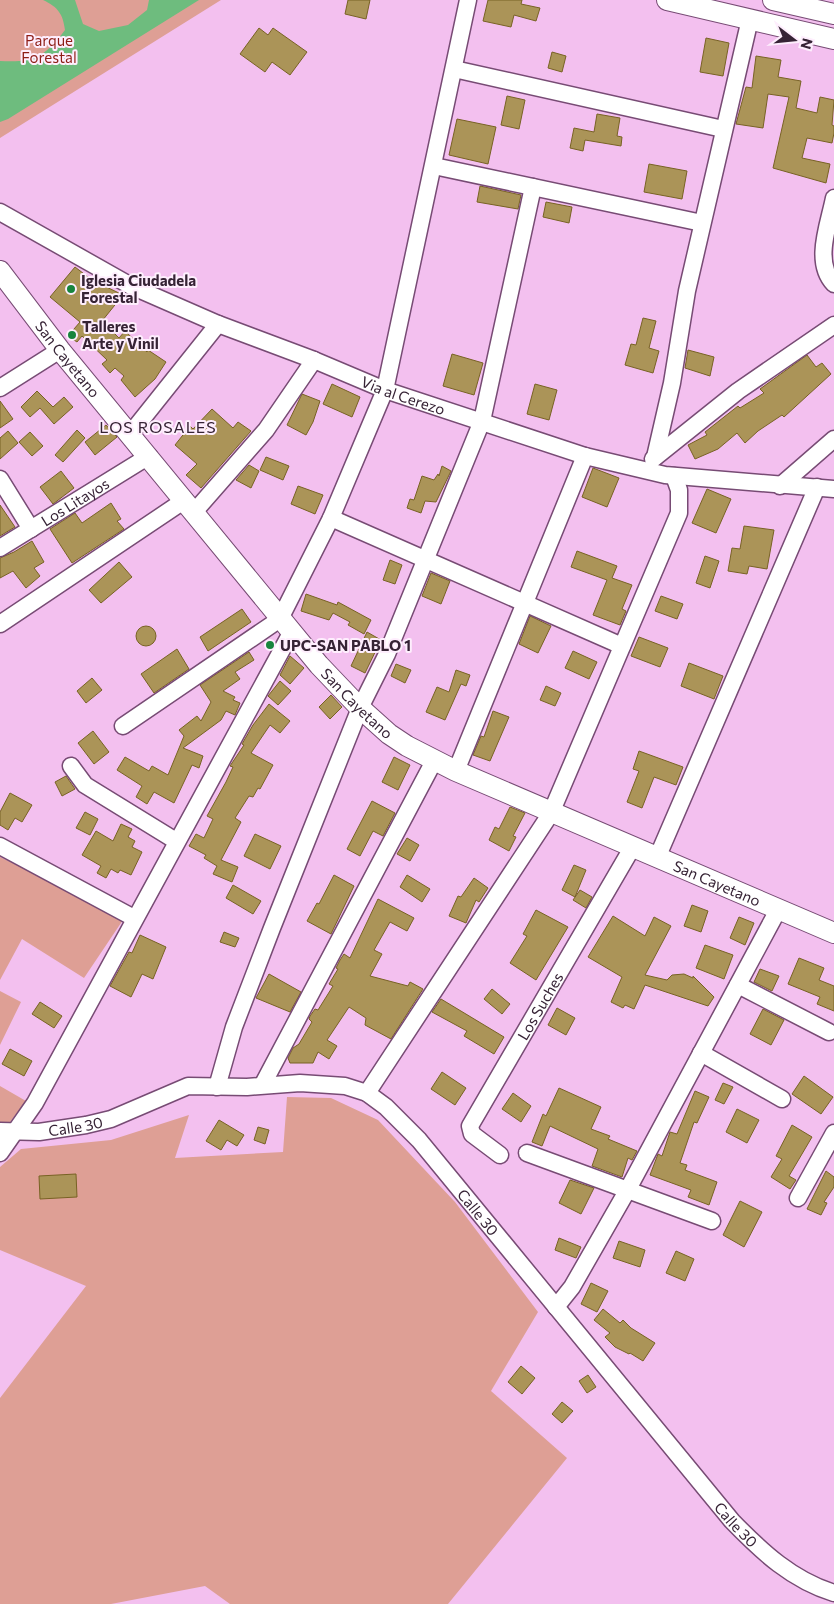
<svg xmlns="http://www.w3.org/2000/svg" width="834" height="1604" font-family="Commissioner,sans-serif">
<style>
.green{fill:#de9f95}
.water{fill:#6ebc7e}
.building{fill:#ab9458;stroke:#786224}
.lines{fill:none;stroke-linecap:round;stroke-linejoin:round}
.minor-casing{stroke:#774b74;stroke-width:19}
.major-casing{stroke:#774b74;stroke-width:22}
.minor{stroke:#fff;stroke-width:16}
.major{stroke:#fff;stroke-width:20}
.poi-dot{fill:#17853d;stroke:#feeefd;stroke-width:2}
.labels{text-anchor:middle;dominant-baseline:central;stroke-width:4;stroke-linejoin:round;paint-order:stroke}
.park-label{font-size:15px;fill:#8e1e16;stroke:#feeefd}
.poi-label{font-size:15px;font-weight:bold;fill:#362335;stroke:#feeefd;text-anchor:start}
.street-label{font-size:15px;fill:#362335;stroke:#feeefd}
.neighbourhood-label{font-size:16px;letter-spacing:1px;fill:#362335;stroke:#feeefd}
</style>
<rect width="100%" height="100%" fill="#f3c0ef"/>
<path class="green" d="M0 0H221L0 138Z
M0 857 125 917 84 978 22 939 0 980Z
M0 991 21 1002 0 1045Z
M0 1086 26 1101 4 1130H0Z
M287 1097 331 1098 378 1120 455 1202 538 1312 491 1391 567 1458 448 1604H230L205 1586 111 1604H0V1398L86 1286 0 1250V1167L21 1149 111 1140 189 1115 175 1158 283 1152Z"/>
<path class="water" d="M43 0H75L83 24 99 31 128 25 147 10 149 0H199L8 119 0 122V61C33 63 45 57 65 30 63 14 58 7 43 0Z"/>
<path class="building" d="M348 0H370L366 19 345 14Z
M488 0H522L521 4 540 8 536 21 514 15 511 27 483 21Z
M259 28 268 35 273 28 307 52 290 75 272 62 265 72 240 54Z
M706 38 729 43 723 76 700 72Z
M552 52 566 56 562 72 548 68Z
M756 56 781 60 778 77 801 81 796 108 817 113 820 97 834 100 832 125 834 126V133L832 143 807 138 802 158 830 164 826 183 773 168 789 97 768 94 763 128 736 124 746 87 752 88Z
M507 96 525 100 519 129 501 125Z
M597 114 620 118 617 136 622 137 621 146 585 140 583 151 570 148 574 128 594 132Z
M457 119 496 127 488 164 449 155Z
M649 164 687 171 682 199 644 192Z
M480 186 521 195 518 209 477 202Z
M546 202 572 207 569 223 543 217Z
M75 267 92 280 123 295 102 321 119 338 125 331 147 352 148 350 166 362 155 379 135 397 121 380 124 376 115 368 110 373 102 364 107 360 82 336 77 342 68 336 80 322 50 297Z
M643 318 656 321 649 348 659 351 653 373 625 365 631 344 636 345Z
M688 350 714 357 710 376 685 368Z
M452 354 483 363 474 395 443 386Z
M807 355 816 367 822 363 831 374 784 417 782 415 758 431 745 443 737 433 718 449 695 459 688 445 707 435 705 432 738 406 740 408 764 393 760 389Z
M332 384 360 397 352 417 323 404Z
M535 384 557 390 549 420 527 414Z
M37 391 53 407 64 397 73 407 54 424 40 408 30 417 21 407Z
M302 394 320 401 313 422 306 435 287 425Z
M0 401 13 419 0 428Z
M212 409 233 428 238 422 251 431 201 488 186 475 197 464 175 445 190 426 193 429Z
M106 425 117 437 95 455 85 442Z
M77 430 85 438 63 462 55 455Z
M8 431 18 443 0 459V438Z
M30 432 43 446 32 456 19 442Z
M266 457 289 466 283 480 260 470Z
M249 465 259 471 251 488 236 480Z
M442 466 451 471 436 502 425 501 421 513 407 508 410 499 414 500 422 476 434 480 438 474 439 476Z
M593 468 619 478 607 507 582 497Z
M61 471 74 488 53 504 40 487Z
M298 486 323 495 315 514 291 504Z
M707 489 731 499 716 533 692 523Z
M111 503 121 519 117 521 124 529 72 563 50 529 75 513 82 523Z
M0 505 15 527 0 536Z
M744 526 774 530 767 569 749 566 747 574 728 571 732 548 740 549Z
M32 541 44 562 34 568 40 576 26 588 13 571 0 578V558L14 552Z
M577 551 617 566 612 578 632 585 622 609 626 611 620 625 593 615 607 580 571 567Z
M705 556 719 561 710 588 696 583Z
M390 560 402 565 395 584 383 580Z
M119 562 132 577 101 603 89 590Z
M431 573 450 581 441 604 422 596Z
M306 594 337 605 338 602 371 620 364 634 348 625 350 622 333 613 329 620 301 611Z
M661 596 683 604 677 619 655 611Z
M242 609 251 622 208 651 200 637Z
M530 616 551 626 538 653 519 644Z
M136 636a10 10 0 1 1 20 0a10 10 0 1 1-20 0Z
M367 632 381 640 365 673 351 666Z
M639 637 668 648 660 667 631 656Z
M177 649 189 669 154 693 141 674Z
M573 651 597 662 589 679 565 668Z
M249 652 254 660 235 672 240 679 223 691 235 697 233 700 240 703 235 715 226 711 221 720 183 748 203 756 199 768 192 765 174 803 154 792 147 804 136 797 142 786 117 770 125 757 149 771 152 766 168 775 184 736 179 730 197 716 201 721 211 702 200 685Z
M290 656 304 668 290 684 280 675Z
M689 663 723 676 714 699 681 686Z
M396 664 411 670 405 683 391 676Z
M456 670 470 675 466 686 461 684 445 720 426 712 437 687 449 692Z
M92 678 102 690 86 703 77 691Z
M280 681 291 691 278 705 268 696Z
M546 686 561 693 555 706 540 700Z
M331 695 342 707 330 719 319 707Z
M269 704 290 721 280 733 270 725 251 753 273 765 260 789 258 788 253 797 249 796 235 818 241 822 221 860 238 867 232 882 213 874 217 866 204 858 206 855 189 846 196 834 204 838 213 819 207 816 226 782 233 767 230 766 244 745 242 744 253 725Z
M493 711 509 717 490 761 473 755 481 736 484 737Z
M93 731 109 752 94 764 78 743Z
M639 751 683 767 676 785 654 777 642 808 627 802 639 771 633 769Z
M394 757 410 765 398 790 382 782Z
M66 776 75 789 62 796 55 782Z
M10 793 32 805 22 822 15 818 8 830 0 825V812Z
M372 801 395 813 383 836 373 831 360 856 347 849Z
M510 807 525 813 513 836 516 837 509 851 489 840 495 827 499 829Z
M85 812 98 819 90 835 76 828Z
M121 824 132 829 128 837 135 841 132 847 142 852 131 875 120 870 118 873 111 869 106 878 97 873 101 866 82 855 96 831 113 841Z
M255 834 281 846 270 869 244 856Z
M407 838 419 845 410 861 397 854Z
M574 865 586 870 575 897 562 890Z
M334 875 354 886 331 934 307 921 317 903 319 904Z
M407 875 430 889 422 902 400 887Z
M474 878 488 888 479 902 476 900 466 923 449 916 458 896 461 897Z
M233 885 261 901 253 914 226 898Z
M580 890 592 897 586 908 573 900Z
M378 899 414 918 407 931 390 922 374 950 382 954 370 976 408 986 410 982 423 989 391 1039 365 1025 366 1018 349 1007 327 1040 337 1046 329 1059 318 1052 313 1063H290L288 1058 293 1048 299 1044 312 1022 309 1019 310 1016 315 1009 318 1010 333 986 329 984 338 969 336 968 340 960 344 954 350 958Z
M692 905 708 911 701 932 684 926Z
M536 910 568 927 536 980 510 963 527 936 523 934Z
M613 916 645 936 654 917 671 926 645 975 667 980 672 975 684 974 693 978V976L714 997 708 1006 645 985 634 1009 625 1005 623 1008 611 1002 622 977 588 957Z
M739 917 754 923 745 945 730 938Z
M224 932 239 938 235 947 220 942Z
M140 935 166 947 153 979 142 974 131 997 110 986 129 952 132 953Z
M705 945 733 955 724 979 696 968Z
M799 958 824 968 819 980 834 986V1011L817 1004 820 997 788 984Z
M760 969 779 976 772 991 754 982Z
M269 974 301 992 290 1012 256 998Z
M492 989 510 1004 502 1014 484 999Z
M441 999 504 1037 494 1054 464 1036 467 1031 432 1012Z
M40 1002 62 1016 54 1028 32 1014Z
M557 1008 575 1018 566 1035 548 1025Z
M763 1009 784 1020 771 1045 750 1034Z
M10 1049 32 1061 24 1076 2 1064Z
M442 1072 466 1088 455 1105 431 1089Z
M804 1076 833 1097 821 1114 792 1094Z
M723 1083 733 1087 724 1104 715 1100Z
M559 1088 601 1107 591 1129 610 1136 608 1139 637 1151 632 1160 628 1158 622 1177 592 1166 598 1149 550 1126 542 1146 532 1142 543 1114 546 1116Z
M695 1091 709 1097 697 1123 694 1122 680 1163 687 1165 685 1170 717 1182 709 1205 688 1197 691 1190 650 1175 658 1154 662 1156 670 1132 677 1134Z
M513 1093 531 1106 521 1122 502 1109Z
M737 1109 759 1120 747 1143 726 1132Z
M219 1120 244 1135 237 1146 227 1140 221 1150 206 1141Z
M792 1125 812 1137 789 1176 796 1180 790 1189 771 1177 782 1159 776 1156Z
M258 1127 269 1130 265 1144 254 1140Z
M826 1171 834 1177V1187L824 1202 827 1203 821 1215 807 1209Z
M76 1174 77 1197 40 1199 39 1176Z
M570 1180 594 1188 581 1214 559 1203Z
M740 1201 762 1212 744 1247 723 1235Z
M559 1238 581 1247 576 1258 555 1250Z
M619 1241 645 1250 640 1267 613 1258Z
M676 1251 694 1259 685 1281 666 1273Z
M591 1283 608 1291 597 1312 581 1304Z
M603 1309 620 1323 623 1320 631 1328 655 1343 643 1361 630 1353 629 1354 615 1347 605 1337 610 1333 594 1320Z
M521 1366 535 1378 522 1394 508 1382Z
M588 1375 596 1387 587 1393 579 1381Z
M562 1402 573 1411 562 1423 552 1414Z"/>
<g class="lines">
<defs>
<g id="minor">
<path d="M454 69 723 129"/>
<path d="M434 166 702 223"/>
<path d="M834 198C829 224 813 262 834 284"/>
<path id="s1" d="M0 212 131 286 218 324 314 360 385 390 585 456 665 475 834 489"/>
<path d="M0 388 60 350"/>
<path d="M131 433 218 324"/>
<path d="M655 457 672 383 687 291 750 19"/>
<path d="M653 459 738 391 834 325"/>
<path d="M0 479 31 529"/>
<path d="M780 486 834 439"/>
<path d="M195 511 266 430 314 360"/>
<path d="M331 518 622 646"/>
<path id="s2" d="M0 548 149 456"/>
<path d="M0 624 185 500"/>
<path d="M123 726 280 619 331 518 385 390 468 0"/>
<path d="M71 766 85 785 176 841"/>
<path d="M456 771 585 456"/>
<path d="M0 846 134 918"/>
<path d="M657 858 817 487"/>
<path d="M738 985 829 1032"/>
<path d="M701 1053 782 1099"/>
<path d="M263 1084 434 761"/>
<path d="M217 1087 234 1027 272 928 360 708 387 654 482 421 533 187"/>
<path d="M367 1093 551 813 679 513V490L674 476"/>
<path id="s3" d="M0 1131 39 1132 86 1125 111 1119 188 1086 247 1087 300 1083 345 1086 367 1093 386 1107 419 1140 732 1521C762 1552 792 1580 834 1593"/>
<path d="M0 1153 35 1103 291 633"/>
<path d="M527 1153 712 1221"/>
<path id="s4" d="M500 1155 472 1134 470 1126 632 848"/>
<path d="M798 1198 834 1133"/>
<path d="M556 1307 572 1287 627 1191 778 910"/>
</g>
<g id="major">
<path d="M667 0 834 39"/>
<path d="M773 0 834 14"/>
<path id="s5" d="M0 271 60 350 319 665 360 708 389 734 407 746 456 771 834 933"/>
</g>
</defs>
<use href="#minor" class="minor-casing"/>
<use href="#major" class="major-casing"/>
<use href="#minor" class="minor"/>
<use href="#major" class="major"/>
</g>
<g class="poi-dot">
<circle cx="71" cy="289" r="5"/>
<circle cx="72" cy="335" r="5"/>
<circle cx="270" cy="645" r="5"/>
</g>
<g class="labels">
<g class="park-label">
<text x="49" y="40">Parque<tspan x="49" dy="17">Forestal</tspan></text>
</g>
<g class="poi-label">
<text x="81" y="280">Iglesia Ciudadela<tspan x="81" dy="17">Forestal</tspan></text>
<text x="82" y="326">Talleres<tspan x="82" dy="17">Arte y Vinil</tspan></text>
<text x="280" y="645">UPC-SAN PABLO 1</text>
</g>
<g class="street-label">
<text stroke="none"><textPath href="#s5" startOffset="111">San Cayetano</textPath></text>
<text stroke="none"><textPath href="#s1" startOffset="444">Via al Cerezo</textPath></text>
<text stroke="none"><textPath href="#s2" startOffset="88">Los Litayos</textPath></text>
<text stroke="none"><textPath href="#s5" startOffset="561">San Cayetano</textPath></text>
<text stroke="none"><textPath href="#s5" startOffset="966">San Cayetano</textPath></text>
<text stroke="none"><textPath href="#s4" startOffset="182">Los Suches</textPath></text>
<text stroke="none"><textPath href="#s3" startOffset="76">Calle 30</textPath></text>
<text stroke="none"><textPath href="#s3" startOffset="540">Calle 30</textPath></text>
<text stroke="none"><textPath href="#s3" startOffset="945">Calle 30</textPath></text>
</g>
<g class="neighbourhood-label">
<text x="158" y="426">LOS ROSALES</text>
</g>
</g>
<g transform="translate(794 40) rotate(106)" stroke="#feeefd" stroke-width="4" paint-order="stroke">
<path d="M0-4L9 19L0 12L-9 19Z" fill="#362335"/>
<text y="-8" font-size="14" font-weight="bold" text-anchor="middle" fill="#362335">N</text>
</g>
</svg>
